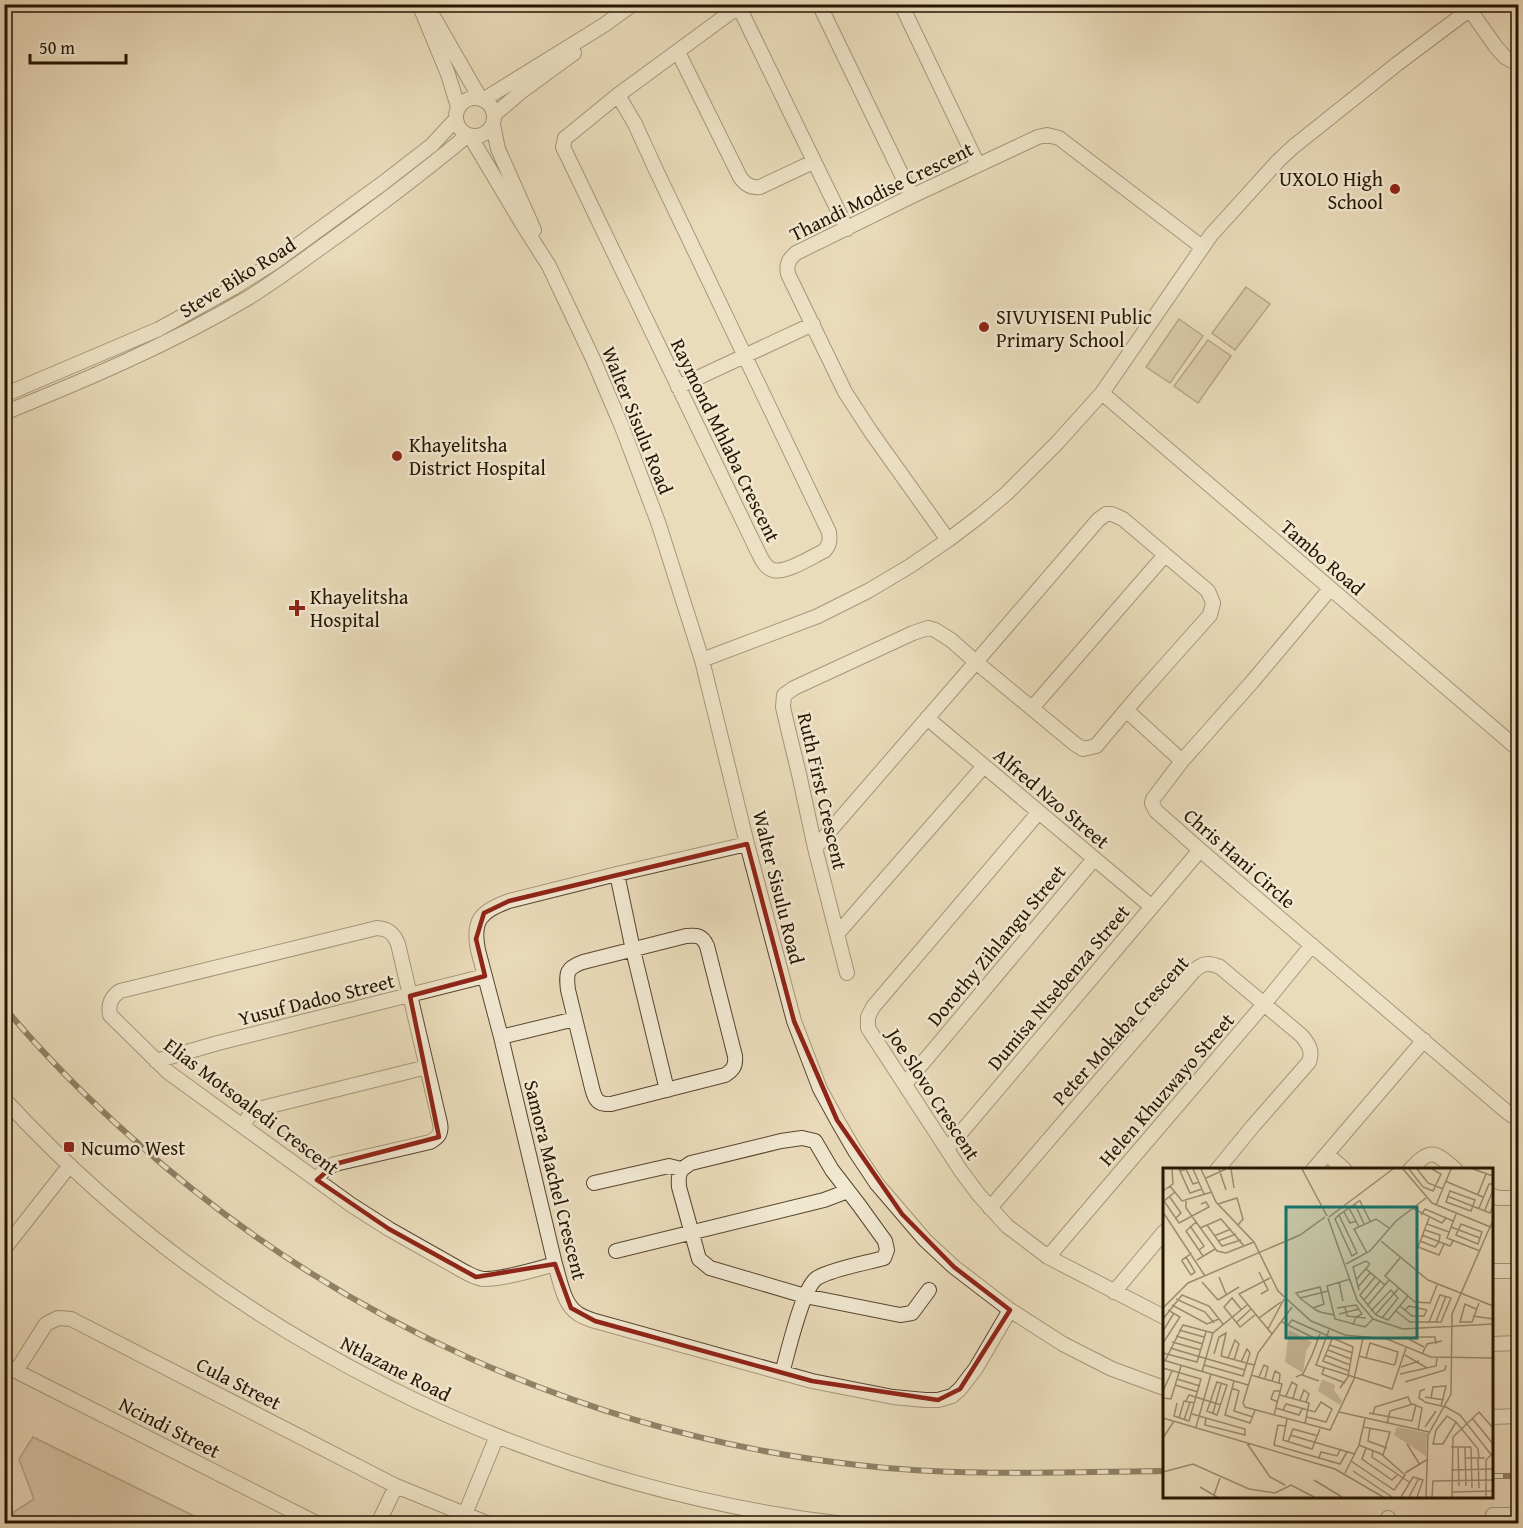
<svg xmlns="http://www.w3.org/2000/svg" width="1523" height="1528" font-family="'Gentium Book Plus',serif">
<style>
.green{fill:#c9b99a;stroke:#78674d;stroke-width:1.5}
.lines{fill:none;stroke-linecap:round;stroke-linejoin:round}
.minor-casing{stroke:#57462e;stroke-width:16}
.minor{stroke:#f1e8d2;stroke-width:14}
.rail-casing{stroke:#261500;stroke-width:6}
.rail{stroke:#f1e8d2;stroke-width:4;stroke-dasharray:11;stroke-linecap:butt}
.marked{fill:none;stroke:#8f2418;stroke-width:4.5;stroke-linejoin:round}
.poi-dot{fill:#8f2418;stroke:#f1e8d2;stroke-width:2}
.labels{text-anchor:middle;dominant-baseline:central;stroke-width:5;stroke-linejoin:round;paint-order:stroke}
.poi-label{font-size:20px;fill:#261500;stroke:#f1e8d2;text-anchor:start}
.street-label{font-size:20px;fill:#261500;stroke:#f1e8d2}
.inset-road{fill:none;stroke:#9c8c70;stroke-width:1.5}
.view{fill:#0f766e;fill-opacity:0.15;stroke:#0f766e;stroke-width:3}
.inset-edge{fill:none;stroke:#261500;stroke-width:3}
</style>
<rect width="100%" height="100%" fill="#eadbba"/>
<filter id="stains"><feTurbulence type="fractalNoise" baseFrequency=".00333" numOctaves="4"/><feColorMatrix values="0 0 0 0 .2 0 0 0 0 .09 0 0 0 0 .02 0 0 0 .5 -.17"/></filter>
<radialGradient id="worn" r=".72"><stop offset=".6" stop-color="#630" stop-opacity="0"/><stop offset="1" stop-color="#630" stop-opacity=".3"/></radialGradient>
<path class="green" d="M1246 287 1270 304 1235 350 1212 333Z
M1179 319 1203 336 1170 383 1146 367Z
M1208 340 1231 356 1198 403 1174 386Z
M33 1437 196 1517 209 1523H14V1512L34 1499 19 1459Z"/>
<g class="lines">
<defs>
<path id="minor" d="M419 4 448 74 458 107
M426 4 480 98
M819 4 912 196
M901 4 978 165
M739 7 847 229
M1470 10 1496 47 1505 57 1518 64
M678 52 740 177C745 184 750 188 760 187L813 162
M618 95 635 124 656 170 829 532C830 540 830 545 824 551 813 556 786 574 773 570 765 568 761 558 758 552L563 147 565 138 569 135 618 95 742 4
M456 117a19 19 0 1 1 38 0a19 19 0 1 1-38 0Z
M483 100 604 25 633 4
M494 115 522 91 574 53
M493 125 498 149 534 230
M470 136 523 225 549 266 593 359 622 427 658 522 702 660 747 844 794 1021 820 1089 837 1120 855 1151 877 1184 925 1240 954 1267 1010 1310 1063 1344 1112 1369 1164 1388
M678 387 813 324
M1102 393 1518 749
M4 395 159 329 233 288 273 263 383 183 432 145 456 119
M4 413C88 379 170 344 248 298 274 282 298 264 323 246 372 211 421 174 468 135
M1106 514H1112L1123 519 1208 591 1213 603 1210 615 1138 696 1096 746 1083 749 1075 744 976 662 1098 520Z
M948 540 871 432 845 392 788 274C786 264 789 259 796 253L912 196 1038 137 1047 135 1059 138 1202 247
M1330 589 1252 682 1182 761 1153 799 1152 803 1156 811 1200 850 1507 1112 1518 1119
M702 660 818 616 868 591 910 566 948 540 981 515 1007 493 1057 443 1102 393 1211 235 1278 161 1293 147 1397 64 1477 4
M1032 708 1165 555
M1126 710 1182 761
M927 718 1152 907
M1039 812 873 1007 868 1017V1028L961 1171 979 1195 1007 1226 1048 1257 1164 1317
M747 844 617 874 509 901C481 911 472 920 478 950L501 1037 555 1264C560 1280 563 1303 577 1313 582 1317 589 1319 595 1321L812 1381 893 1397 925 1400H938L952 1396 960 1389 976 1368 1010 1310
M815 848 976 662 951 640 935 630 928 628 913 633 794 688 784 695 783 707 788 729 799 774 815 848 847 973
M617 874 633 950 667 1090
M838 933 984 766
M686 936C697 935 702 935 707 946L735 1056C736 1066 733 1070 725 1075L611 1104C598 1105 595 1100 592 1088L568 990C566 973 566 968 583 962Z
M501 1037 575 1019
M156 1061 218 1043 485 976
M905 1084 1094 859
M4 1099C222 1336 525 1486 844 1524
M243 1126 249 1116 258 1109 427 1067
M947 1149 1200 850
M1327 1154 1345 1170
M1313 1170 1424 1040
M1410 1170C1431 1147 1435 1152 1456 1170
M317 1180 324 1170 335 1164 430 1142C439 1137 442 1133 440 1123L398 944C394 934 389 929 377 928L120 991C111 997 108 1004 110 1015L168 1072 350 1204 389 1229 465 1272C471 1275 476 1278 483 1279 501 1280 537 1269 555 1264
M594 1183 669 1166 681 1169
M1492 1196 1499 1198H1518
M990 1208 1193 972C1202 963 1208 962 1220 967L1302 1036C1309 1045 1313 1051 1309 1062L1253 1126 1217 1170
M4 1249 70 1165
M616 1251 824 1200 848 1191
M1048 1257 1264 1004 1312 945
M1492 1271H1518
M1114 1292 1164 1232
M1492 1344 1518 1343
M4 1365 318 1524
M16 1371 46 1324 58 1318 71 1319 396 1486 489 1524
M782 1373C788 1353 802 1288 817 1278 832 1269 866 1263 884 1258L887 1250 885 1241 859 1205 832 1170 815 1141 802 1138 781 1141 691 1163C679 1170 678 1173 679 1187L699 1259 710 1268 805 1296 900 1315 912 1313 929 1290
M1492 1417 1518 1416
M1493 1515H1518
M1388 1518 1389 1524
M378 1524 396 1486
M461 1524 497 1436"/>
</defs>
<use href="#minor" class="minor-casing"/>
<use href="#minor" class="minor"/>
<defs>
<path id="rail" d="M4 1007C43 1054 87 1098 132 1138 333 1319 589 1435 858 1465 960 1477 1062 1472 1164 1471
M1492 1476H1518"/>
</defs>
<use href="#rail" class="rail-casing"/>
<use href="#rail" class="rail"/>
</g>
<path d="M0 0H1523V1528H0ZM747 844 794 1021 837 1120 902 1214 954 1267 1010 1310 960 1389 938 1400 812 1381 595 1321 571 1308 555 1264 476 1277 389 1229 317 1180 335 1164 439 1137 410 996 485 976 476 939 484 913 509 901Z" fill="#eadbba" fill-opacity=".55" fill-rule="evenodd"/>
<path class="marked" d="M747 844 794 1021 837 1120 902 1214 954 1267 1010 1310 960 1389 938 1400 812 1381 595 1321 571 1308 555 1264 476 1277 389 1229 317 1180 335 1164 439 1137 410 996 485 976 476 939 484 913 509 901Z"/>
<g class="poi-dot">
<circle cx="1395" cy="189" r="6"/>
<circle cx="984" cy="327" r="6"/>
<circle cx="397" cy="456" r="6"/>
<path d="M294 599h6v6h6v6h-6v6h-6v-6h-6v-6h6z"/>
<rect x="63" y="1141" width="12" height="12" rx="3"/>
</g>
<g class="labels">
<g class="poi-label">
<text x="1383" y="178" text-anchor="end">UXOLO High<tspan x="1383" dy="23">School</tspan></text>
<text x="996" y="316">SIVUYISENI Public<tspan x="996" dy="23">Primary School</tspan></text>
<text x="409" y="444">Khayelitsha<tspan x="409" dy="23">District Hospital</tspan></text>
<text x="310" y="596">Khayelitsha<tspan x="310" dy="23">Hospital</tspan></text>
<text x="81" y="1147">Ncumo West</text>
</g>
<g class="street-label">
<text transform="translate(881 191) rotate(-26)">Thandi Modise Crescent</text>
<text transform="translate(237 277) rotate(-32)">Steve Biko Road</text>
<text transform="translate(638 420) rotate(68)">Walter Sisulu Road</text>
<text transform="translate(726 440) rotate(64)">Raymond Mhlaba Crescent</text>
<text transform="translate(1323 557) rotate(41)">Tambo Road</text>
<text transform="translate(823 791) rotate(77)">Ruth First Crescent</text>
<text transform="translate(1052 798) rotate(40)">Alfred Nzo Street</text>
<text transform="translate(1240 858) rotate(41)">Chris Hani Circle</text>
<text transform="translate(779 887) rotate(76)">Walter Sisulu Road</text>
<text transform="translate(996 945) rotate(-50)">Dorothy Zihlangu Street</text>
<text transform="translate(1058 987) rotate(-50)">Dumisa Ntsebenza Street</text>
<text transform="translate(316 999) rotate(-14)">Yusuf Dadoo Street</text>
<text transform="translate(1120 1030) rotate(-48)">Peter Mokaba Crescent</text>
<text transform="translate(1166 1089) rotate(-49)">Helen Khuzwayo Street</text>
<text transform="translate(934 1094) rotate(57)">Joe Slovo Crescent</text>
<text transform="translate(252 1106) rotate(37)">Elias Motsoaledi Crescent</text>
<text transform="translate(556 1180) rotate(76)">Samora Machel Crescent</text>
<text transform="translate(396 1368) rotate(27)">Ntlazane Road</text>
<text transform="translate(239 1383) rotate(27)">Cula Street</text>
<text transform="translate(170 1427) rotate(27)">Ncindi Street</text>
</g>
</g>
<g transform="translate(1163 1168)">
<rect width="330" height="330" fill="#eadbba"/>
<path d="M126 162 149 174 143 183 140 205 122 194ZM159 211 172 217 171 222 179 233 177 237 155 223ZM234 259 264 265 263 288 231 267Z" fill="#c9b99a"/>
<path class="inset-road" d="M16 1 27 25 39 21M30 1 41 26M38 1 53 34 91 74 115 123 148 153 182 167 224 171 268 189 330 190M56 1 63 22M68 1 71 20M139 1 164 48M240 1 269 35 330 60M246 1 260 19 270 23 278 6 269 1M254 1 265 15 280 21M310 1 330 8M17 3 23 1 30 16 36 14M43 10 63 1M282 13 320 29M7 18 19 33 49 24M0 23 10 16 9 1M287 23 312 32 308 43 283 34ZM12 24 1 33 16 55 46 39 43 34 38 36M315 26 323 6M6 28 18 45 13 50M284 28 327 45 330 38M23 33V40L54 83 63 85 91 74M55 36 74 30 80 51 75 57M192 36 201 56M273 37 288 1M186 40 196 59M249 40 279 55 283 50M316 40 326 16H330M322 42 330 22M0 44 42 108M181 44 187 55 193 53M293 46 284 70 317 83M176 47 194 85 189 88 172 51 176 47 196 33H197L207 53M258 47 262 41 290 53M166 49 230 1M165 50 194 132 210 151 240 161 330 156M266 50 255 79 276 87 281 76M33 54 23 63 40 88M264 56 286 64M298 56 319 64 315 76 293 67ZM44 57 59 78 78 72M27 58 41 78 36 82M288 59 317 70M37 60 58 51 81 78M259 67 287 78 290 73M51 68 68 61M55 73 73 66M218 73 265 112 330 138M257 73 272 79 276 74 277 67 262 62M204 85 191 61 213 51 226 60M23 89 32 104 28 107 19 93V92L29 85M237 90 222 108 252 134 267 135 274 117M34 92 52 81M183 96 207 83 233 53 263 30M203 101 222 117M96 104 105 122 98 126M56 109 63 126M212 109 197 127 213 147 225 152 245 128M107 110 76 126 109 166M187 111 164 118 172 151 202 159 210 151M193 112 207 96M39 114 55 132 76 119M176 114 180 133M195 119 207 105M196 122 190 99 203 93 207 96M137 130 165 123M13 131 42 144 51 155M201 132 217 113M9 137 44 156 56 151M204 138 226 112M237 138 249 148H261L264 142M129 139 95 185 80 235 82 239 167 262 191 211 200 170M182 139 184 148 203 150M0 140 25 115 137 67 162 49M150 140 161 136 157 119 133 125 138 131 153 142 157 144 171 147M174 140 193 137 199 146 193 149 190 157M78 141 69 130 61 139 77 159 92 147M313 141 302 136 297 154H309L316 135M242 142 246 138 264 142M208 143 228 122 235 130 219 150M233 143 247 154H278L288 130 277 127 266 154M176 146 196 141M213 146 236 120M310 148 330 151M96 150 118 134M0 151 19 127 46 138 60 156M74 154 88 141M119 154 155 172M273 154 283 128M125 157 129 152 190 179 185 209 177 220M105 161 121 131M16 162 41 169M166 162 153 197 229 221 243 180M0 163 11 145M13 168 40 176M242 169 261 179M251 169H272L273 176M169 171 160 193 186 203M9 174 38 182M0 175 17 149 5 142M167 177 190 185M7 180 82 202M165 182 188 191M0 185 34 194 43 164M51 186 56 169 63 165 58 188M259 186 264 176 279 173M149 187 157 166M162 187 187 197M242 187 264 200M58 188 91 197M196 188 203 190 208 191 231 197 232 196 235 184 207 175 203 190M65 190 72 172 76 176 71 192M0 192 85 217M2 193 20 157 50 165M41 197 80 208 87 185 84 181 78 194M238 199 256 193M0 200 38 211 26 253 11 248 14 235M161 200 159 206 182 215M39 204 50 165 84 137M237 206 273 198 274 190M88 207 119 216 111 247M139 207 156 213M96 209 101 197 105 199 102 210M133 209 140 206 149 187M14 211 37 218M71 213 62 247 87 255 92 242M109 213 112 203 117 206 116 215M54 214 64 217 54 247 44 243ZM242 214 282 202 283 197M12 217 35 224M69 220 76 223 71 243 90 249M0 223 9 203M117 227 146 235 142 256M123 228 129 214 134 217 130 230M262 229 281 232M0 230 8 231 18 198M268 230 270 219 283 218 278 238M137 232 141 222 146 226 143 234M23 233 26 227 58 237M261 233 256 230 257 223 262 221M115 234 108 231 111 223H118M261 234 283 239 297 247 330 289M113 240 136 247 139 241M120 242 123 236 152 244 158 234 169 241 163 254 144 249M176 244 266 264M50 245 58 216M206 245 249 253 253 237M29 246 43 250 82 261V267L42 257 43 250M210 246 212 239 245 229 248 236M0 250 172 301 220 329M16 250 21 233 32 235M309 250 330 276M124 251 120 272 149 281 157 261M21 252 27 234M293 254 280 276H270L273 262 284 248 293 254 315 281 316 290M224 256 227 243 250 236 259 240 255 262M122 258 115 257 111 277 177 296 184 284M33 259 48 206M200 259 227 264 220 287M262 259 273 243M207 260 205 273 224 280M127 267 192 286M0 270 11 253M83 274 107 309 122 317M125 274 130 261 155 268M244 276 257 297M288 279H308M295 279 296 318M302 279 303 318M308 279 309 320M203 280 199 291 229 312 234 307M210 282 209 289 246 314M156 290 158 284 174 288 177 282M302 290H322M315 290 316 320M188 293 231 322 242 307 218 286 196 277M288 302 330 301M190 303 229 329M0 304 30 296 86 321 112 325 128 317 151 329M182 305 196 277 202 251M242 305 265 291M151 312 179 329M37 319 54 329M289 324 330 323M51 327 57 310M238 329 250 309 260 312 254 329M246 329 256 310M263 329 265 267 288 226 289 146 330 52M269 329 270 313 330 312M289 329 290 269 316 244 330 260M323 329V292L330 285"/>
<path class="view" d="M123 39H254V170H123Z"/>
<rect width="330" height="330" class="inset-edge"/>
</g>
<rect width="1523" height="1528" fill="none" stroke="#eadbba" stroke-width="24"/>
<rect x="6" y="6" width="1511" height="1516" fill="none" stroke="#261500" stroke-width="3"/>
<rect x="12" y="12" width="1499" height="1504" fill="none" stroke="#261500" stroke-width="1.5"/>
<path d="M30 54v9h96v-9" fill="none" stroke="#261500" stroke-width="3"/>
<text x="39" y="54" font-size="18" fill="#261500" stroke="#f1e8d2" stroke-width="4.5" paint-order="stroke">50 m</text>
<rect width="100%" height="100%" filter="url(#stains)"/>
<rect width="100%" height="100%" fill="url(#worn)"/>
</svg>
